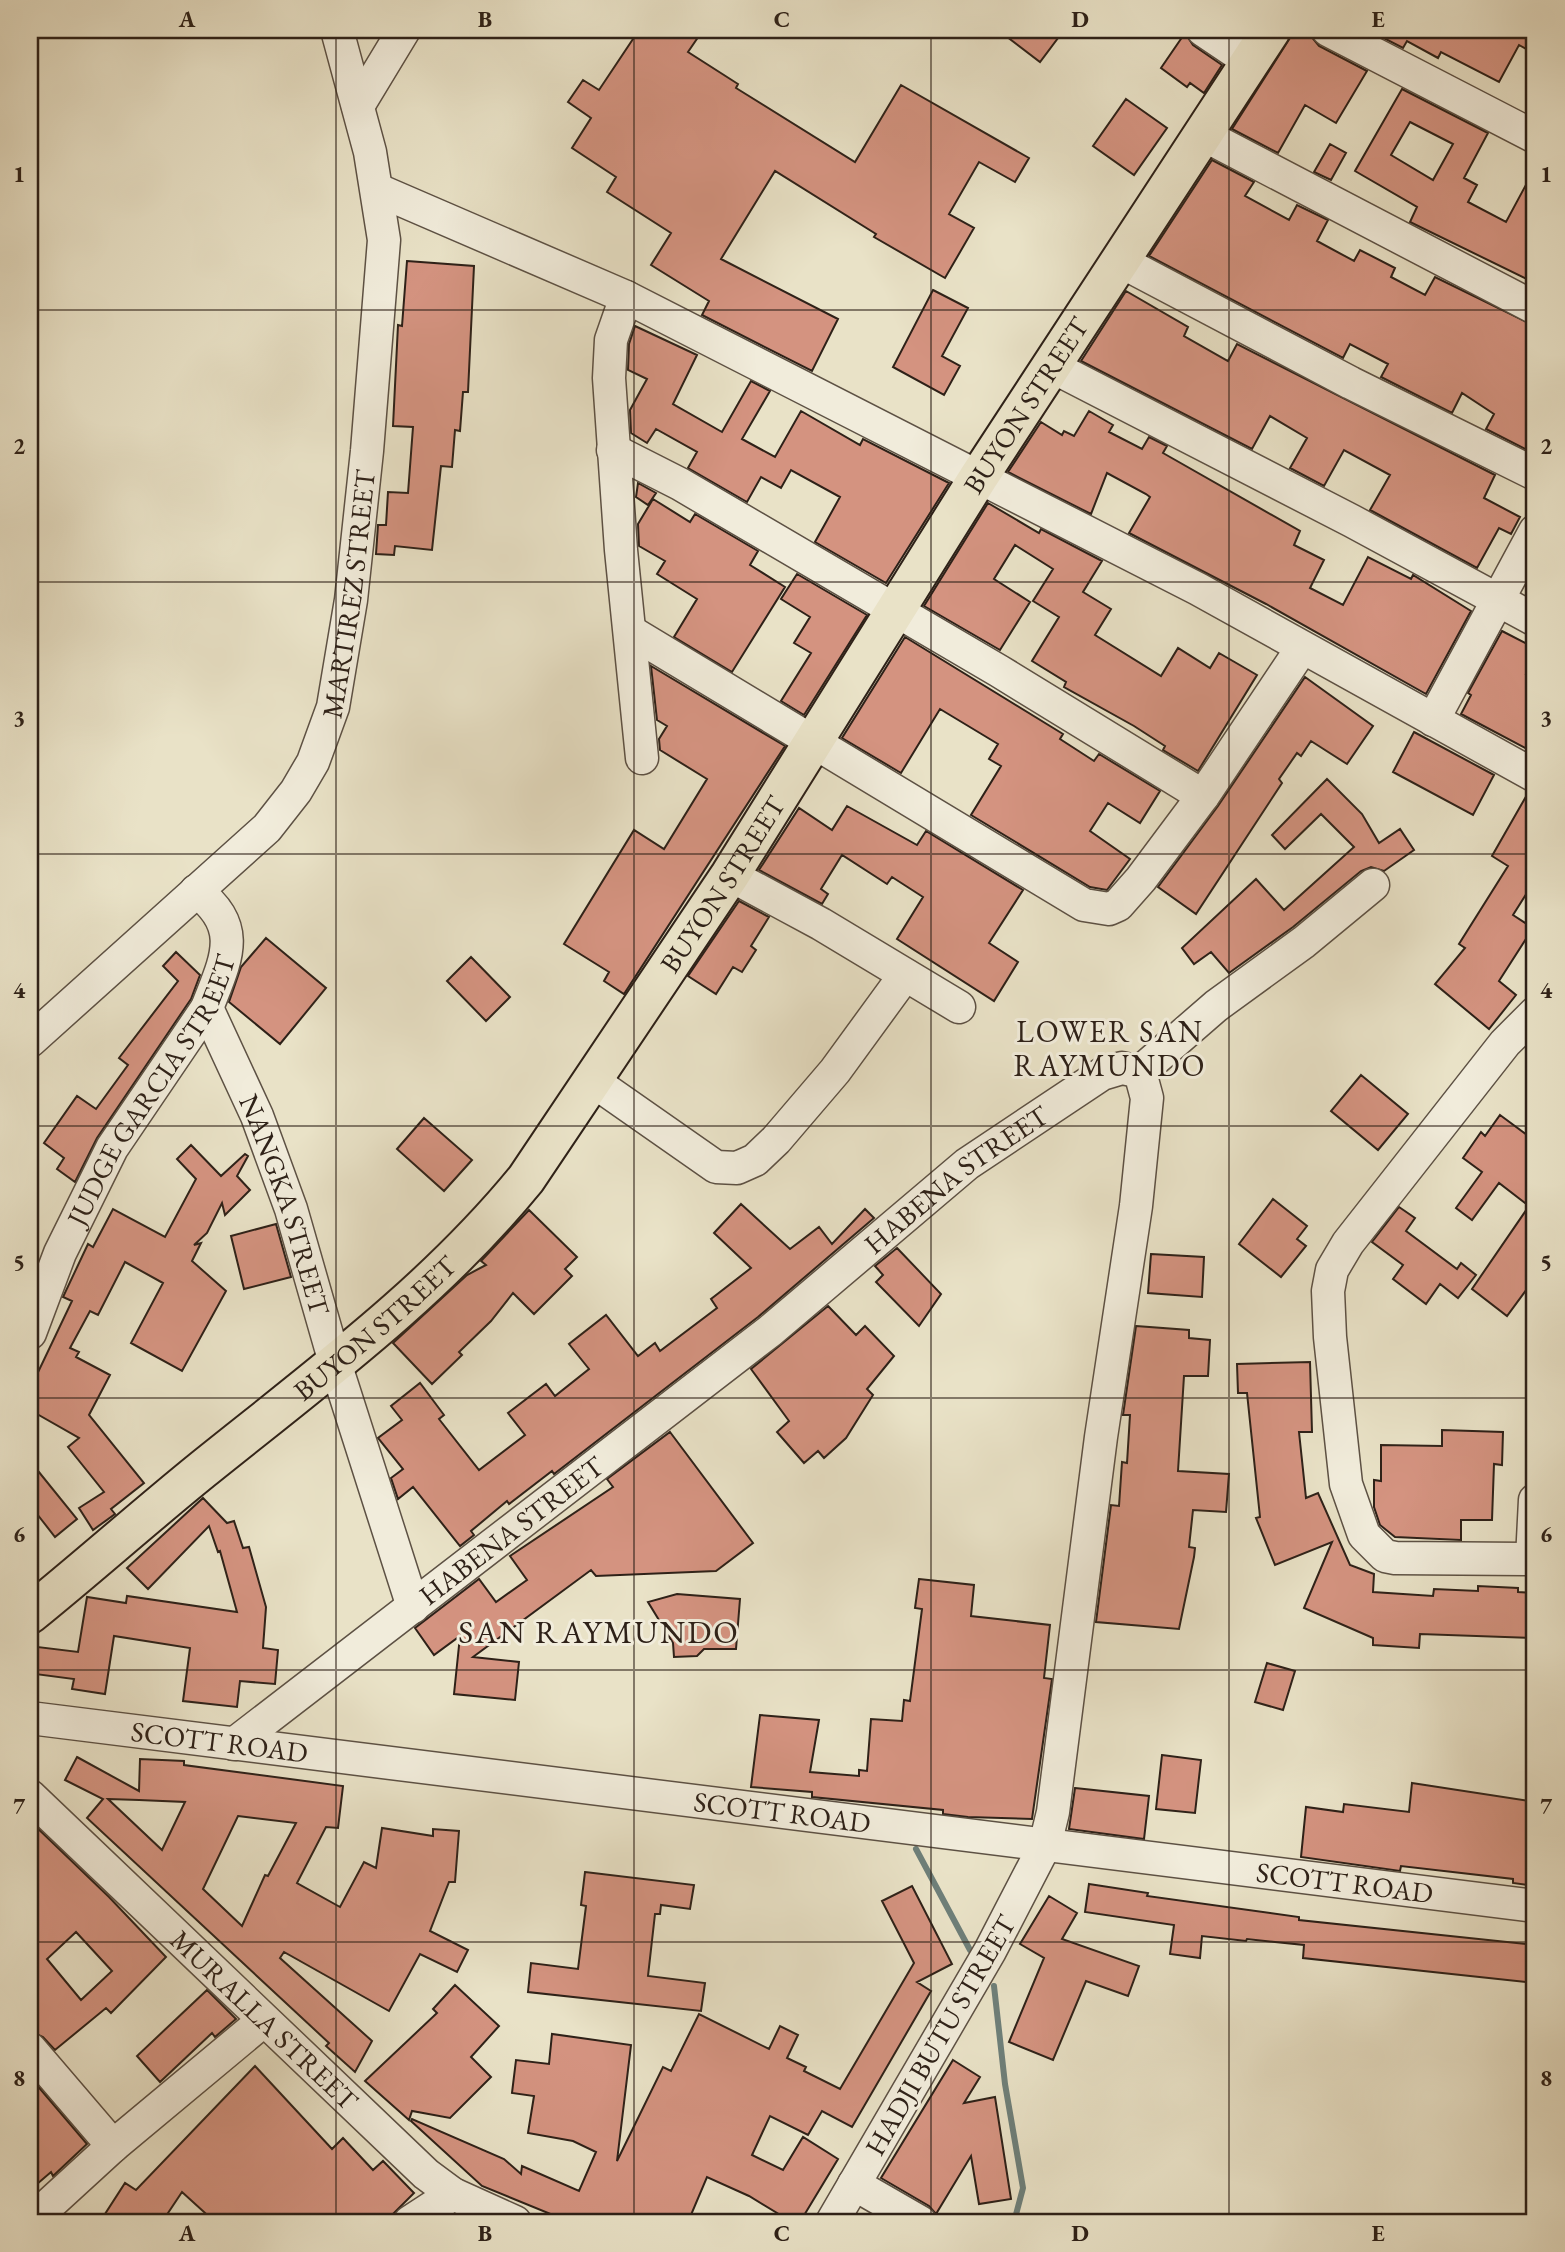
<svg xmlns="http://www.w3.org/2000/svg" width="1565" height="2252" font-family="'EB Garamond',serif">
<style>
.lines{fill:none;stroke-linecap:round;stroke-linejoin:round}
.stream{stroke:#6e7f79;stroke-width:6}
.building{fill:#d49380;stroke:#2e2118;stroke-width:2;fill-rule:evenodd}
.minor-casing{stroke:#5d5144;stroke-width:35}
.major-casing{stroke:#2e2118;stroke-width:42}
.minor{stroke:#f1ecdb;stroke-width:32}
.major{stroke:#e9e2c7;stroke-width:38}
.grid{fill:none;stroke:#2e2118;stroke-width:2;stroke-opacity:0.55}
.labels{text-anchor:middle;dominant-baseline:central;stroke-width:6;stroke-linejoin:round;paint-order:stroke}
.street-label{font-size:28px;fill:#2e2118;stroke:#f1ecdb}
.neighbourhood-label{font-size:30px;letter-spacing:2px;fill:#2e2118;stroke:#f1ecdb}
.quarter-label{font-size:32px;letter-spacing:2px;fill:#2e2118;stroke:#f1ecdb}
.neatline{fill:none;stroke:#2e2118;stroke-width:2.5}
.grid-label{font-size:23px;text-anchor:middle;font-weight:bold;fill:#2e2118}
</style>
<rect width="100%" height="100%" fill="#e9e2c7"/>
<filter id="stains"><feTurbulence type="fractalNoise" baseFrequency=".00286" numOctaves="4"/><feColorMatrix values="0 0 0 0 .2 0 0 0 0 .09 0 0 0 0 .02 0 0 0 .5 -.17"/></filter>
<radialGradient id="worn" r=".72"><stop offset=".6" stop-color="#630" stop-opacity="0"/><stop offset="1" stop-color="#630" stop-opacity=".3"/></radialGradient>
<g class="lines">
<path class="stream" d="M916 1849 970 1950
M994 1986 1005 2084 1023 2188 1014 2222"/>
</g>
<path class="building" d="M639 30H703L688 52 738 84 736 88 855 162 901 85 1029 158 1015 182 979 162 949 214 974 228 945 278 874 237 876 234 775 171 721 259 838 319 812 371 702 315 709 301 651 265 671 233 607 192 616 177 572 148 591 118 568 102 583 80 599 90Z
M998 30H1064L1040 62Z
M1295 30H1306L1319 46 1367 71 1336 123 1305 105 1278 153 1232 129Z
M1368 30H1535V54L1519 45 1499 82 1441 52 1438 58 1407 41 1403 48Z
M1185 33 1193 45 1222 65 1204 93 1190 83 1187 87 1161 68Z
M1402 89 1488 133 1464 178 1477 185 1468 202 1506 222 1535 168V283L1410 222 1417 207 1355 171ZM1410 122 1453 144 1433 180 1391 155Z
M1126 99 1167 128 1134 175 1093 146Z
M1330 144 1346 153 1331 180 1314 172Z
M1212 160 1254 182 1245 196 1289 220 1297 205 1328 220 1317 241 1354 261 1360 250 1395 268 1391 277 1425 295 1435 277 1535 326V454L1486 429 1494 414 1462 393 1452 413 1381 377 1388 364 1350 344 1343 358 1149 256Z
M407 261 474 266 468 392H463L460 431 455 430 452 467 441 466 432 550 395 546 394 555 376 554 378 525H386L388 492 408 493 413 427 393 426 398 325 402 326Z
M933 290 968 308 942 356 960 366 944 395 893 367Z
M1126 291 1188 327 1184 336 1228 361 1237 344 1495 475 1484 498 1520 517 1511 534 1499 528 1477 568 1370 510 1390 475 1344 450 1324 486 1290 468 1307 438 1270 416 1252 449 1081 361Z
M635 326 697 355 673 404 722 432 751 381 770 391 742 439 775 457 801 411 860 445 863 439 949 483 886 583 815 542 840 497 791 470 781 488 761 477 747 502 688 468 697 452 656 429 647 443 631 433 630 410 647 379 628 370 629 344Z
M1089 411 1113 425 1109 432 1142 449 1149 437 1167 446 1163 453 1300 531 1294 545 1324 560 1310 588 1343 605 1368 557 1411 579 1413 575 1471 611 1426 694 1266 604 1129 533 1150 497 1146 494 1107 473 1091 514 1008 472 1041 422 1062 435 1064 431 1074 436Z
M638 483 656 493 648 505 636 497Z
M653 499 690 522 695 514 758 551 750 565 785 587 732 672 674 637 697 599 657 574 665 561 639 546 638 524Z
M988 503 1039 533 1041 529 1102 561 1083 592 1111 609 1095 635 1161 676 1178 648 1210 668 1219 653 1257 675 1198 771 1163 750 1165 746 1134 726 1064 687 1066 682 1032 661 1059 617 1033 601 1053 569 1015 545 994 579 1030 602 1000 650 924 606Z
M797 574 867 615 804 715 781 701 811 653 794 643 810 617 781 599Z
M1502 631 1535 648V656L1526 674 1535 679V753L1461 714 1471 695 1468 693Z
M905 637 1063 734 1060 739 1094 761 1099 754 1160 791 1140 823 1108 803 1090 831 1130 859 1107 890 1090 887 971 815 1001 766 989 759 998 744 940 709 901 773 842 738Z
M651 666 785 746 624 994 604 981 609 972 564 944 634 830 664 849 707 779 660 750 659 739 667 726 657 720Z
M1305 677 1373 726 1347 764 1311 741 1301 756 1297 753 1279 779 1282 783 1196 914 1158 887 1218 806Z
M1414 732 1494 775 1473 815 1393 772Z
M1327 779 1362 814 1379 843 1400 829 1414 850 1384 871 1371 867 1361 871 1293 927 1229 973 1211 952 1194 964 1182 948 1256 879 1284 910 1354 847 1321 814 1285 849 1272 835Z
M1528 793 1535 794V880L1513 915 1533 928 1499 981 1516 995 1489 1029 1435 984 1465 948 1459 944 1508 866 1492 856Z
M847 806 917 845 926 831 1023 890 989 943 1018 962 994 1001 897 939 923 897 892 877 887 884 842 855 821 889 828 894 822 904 759 870 799 808 832 830Z
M739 901 769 917 751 946 756 950 742 972 733 967 716 994 688 976Z
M266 938 326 988 280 1044 229 1002 241 967Z
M176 952 200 975 191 999 97 1138 75 1182 57 1169 64 1158 44 1143 77 1096 96 1109 128 1065 119 1058 178 981 163 966Z
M471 957 510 997 486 1021 447 981Z
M1361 1075 1408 1114 1378 1150 1331 1111Z
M1500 1115 1535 1141V1278L1507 1316 1472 1289 1529 1206 1499 1183 1472 1220 1456 1208 1482 1172 1463 1158 1481 1132 1485 1136Z
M424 1118 472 1160 444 1191 397 1149Z
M191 1145 221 1176 245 1154 248 1156 237 1176 250 1190 225 1215 222 1203 207 1233 194 1245 201 1243 192 1261 226 1291 182 1371 131 1343 163 1283 125 1262 98 1315 90 1311 70 1348 79 1352 76 1357 110 1375 89 1415 144 1483 111 1509 115 1514 93 1530 79 1508 104 1492 68 1447 79 1438 30 1410V1389L72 1301 63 1297 88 1244 93 1247 113 1209 165 1237 196 1179 177 1159Z
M1273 1199 1307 1226 1297 1239 1306 1246 1281 1277 1239 1244Z
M741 1204 790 1249 819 1227 832 1244 865 1209 874 1218 758 1317 554 1474 552 1471 509 1504 507 1501 471 1531 474 1535 460 1546 413 1487 398 1499 391 1478 403 1469 378 1438 402 1420 391 1406 420 1383 444 1415 439 1419 479 1470 525 1435 508 1413 546 1384 555 1396 589 1369 569 1344 606 1315 638 1356 655 1343 660 1351 717 1308 711 1299 751 1268 714 1233Z
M1399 1207 1415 1218 1406 1231 1457 1269 1461 1263 1476 1275 1458 1298 1440 1284 1426 1304 1393 1279 1403 1265 1372 1242Z
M529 1210 577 1257 565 1269 572 1276 534 1314 513 1293 491 1321 459 1352 462 1355 432 1384 393 1343 467 1275 486 1265 481 1261Z
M276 1224 291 1277 244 1289 231 1236Z
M897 1248 941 1294 919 1326 876 1282 883 1275 875 1266Z
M1151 1254 1204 1257 1202 1297 1148 1293Z
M828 1306 856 1335 865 1326 894 1356 867 1389 873 1395 846 1438 824 1458 818 1451 804 1463 777 1432 789 1421 751 1369Z
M1136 1326 1189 1330V1338L1210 1340 1208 1376H1184L1178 1471 1229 1474 1226 1512 1193 1510 1189 1547 1195 1548 1194 1557 1179 1629 1096 1622 1111 1505 1119 1506 1122 1462 1127 1463 1130 1415H1123Z
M1310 1362 1312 1432H1299L1306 1498 1318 1493 1350 1565 1374 1574 1373 1592 1433 1596 1434 1589 1478 1591V1586L1518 1588V1592L1535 1593V1638L1420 1634 1419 1648 1373 1645V1638L1304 1608 1332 1542 1275 1565 1256 1518 1260 1517 1247 1393H1238L1237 1364Z
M1442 1430 1503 1432 1502 1465 1494 1464 1492 1520H1461V1540L1395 1537 1380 1525 1374 1507V1480L1381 1481V1445L1442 1446Z
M670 1432 753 1543 716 1571 596 1576 591 1570 473 1657 519 1662 515 1700 454 1694 460 1636 434 1655 415 1628 479 1579 496 1602 527 1580 510 1556 613 1487 607 1479Z
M30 1461 77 1519 55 1537 30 1505Z
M203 1498 227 1523 234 1521 243 1548 249 1547 266 1607 263 1648 278 1650 275 1684 240 1681 237 1707 183 1701 190 1648 114 1636 105 1694 72 1689 74 1679 35 1674 38 1647 78 1652 87 1597 126 1603 127 1596 237 1612 220 1551 218 1552 209 1526 148 1589 127 1568Z
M919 1579 974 1585 971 1616 1050 1625 1044 1678 1052 1679 1032 1819 968 1817 943 1814V1810L812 1797V1792L751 1787 760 1715 819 1720 810 1772 859 1776V1770L867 1771 871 1719 902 1721 904 1700 910 1701 922 1609 915 1608Z
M677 1594 740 1599 736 1649H704L697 1656 674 1657 673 1643 648 1602Z
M1267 1663 1295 1671 1283 1710 1255 1702Z
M1162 1755 1201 1760 1195 1813 1156 1809Z
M77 1757 139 1791 140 1759 184 1761V1765L343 1786 338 1828 326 1827 297 1883 340 1907 364 1862 376 1868 382 1828 433 1836V1829L459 1831 455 1882H449L430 1931 468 1950 457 1972 420 1954 389 2011 284 1952 280 1958 372 2041 355 2072 326 2046 329 2043 87 1818 103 1799 65 1780ZM108 1799 139 1800 185 1802 162 1850ZM238 1816 296 1823 268 1876 265 1875 242 1926 203 1889Z
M1412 1783 1535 1802V1886L1513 1883V1879L1401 1866 1400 1871 1301 1857 1306 1807 1343 1812 1344 1804 1409 1812Z
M1075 1788 1149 1796 1144 1839 1069 1829Z
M30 1821 109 1897 166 1957 111 2013 106 2008 55 2050 43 2037 30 2031ZM76 1932 112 1971 81 2000 47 1959Z
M585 1872 694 1885 690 1909 661 1905 660 1914H655L648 1976 705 1983 701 2011 528 1992 531 1963 578 1969 586 1906 581 1905Z
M1089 1884 1148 1893 1147 1896 1299 1917V1920L1535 1945V1983L1303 1958 1304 1945 1247 1939 1246 1941 1202 1936 1200 1958 1170 1954 1174 1925 1085 1912Z
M912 1886 952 1964 917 1982 931 1991 852 2127 822 2111 808 2135 770 2116 752 2155 783 2170 803 2137 838 2159 800 2222H792L749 2196 707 2177 688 2222H570L482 2186 411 2121 412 2119 504 2159 521 2174 522 2166 579 2191 596 2152 573 2141 528 2133 534 2096 512 2093 516 2060 549 2064 552 2034 631 2045 617 2161 663 2067 671 2071 699 2014 769 2049 780 2026 798 2035 787 2058 806 2067 804 2071 840 2089 914 1963 882 1901Z
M1049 1896 1077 1913 1062 1939 1139 1966 1128 1996 1086 1981 1053 2060 1009 2042 1044 1958 1020 1944Z
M455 1985 499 2026 471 2057 491 2077 450 2118 412 2111 409 2120 365 2081 437 2013 433 2009Z
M207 1990 236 2019 215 2037 212 2033 160 2082 137 2056Z
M953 2060 980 2077 964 2103 995 2097 1011 2199 979 2204 971 2156 936 2214 929 2206 881 2178Z
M255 2066 332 2149 343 2138 373 2170 383 2161 414 2193 385 2222H265L259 2215 251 2222H215L182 2192 162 2222H117L105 2214 125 2183 136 2190Z
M30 2077 87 2144 53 2176 51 2172 30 2190Z"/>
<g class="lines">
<defs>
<g id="minor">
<path d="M1203 30 1249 61"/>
<path d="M1328 30 1535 137"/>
<path d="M358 106 404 30"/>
<path d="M1202 134 1535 308"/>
<path d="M378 190 626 297 1198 589 1535 776"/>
<path d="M1120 261 1351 383 1535 474"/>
<path d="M626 297 611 340 609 378 621 550 642 758"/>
<path d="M1051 366 1352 521 1535 620"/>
<path d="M613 450 680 484 999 671 1203 796"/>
<path d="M631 632 1084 905 1109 909 1118 905 1141 879 1203 796 1302 648"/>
<path d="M1433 720 1535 531"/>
<path d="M730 875 821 924 959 1007"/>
<path id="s1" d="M207 1008 257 1116 291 1209 336 1366 413 1607"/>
<path d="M1535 1013 1505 1043 1348 1243 1332 1270 1328 1291 1330 1337 1346 1484 1364 1535 1385 1556 1395 1558 1535 1559"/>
<path id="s2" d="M30 1041 267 828 296 791 313 762 333 707 351 600 367 451 384 240 370 152 337 30"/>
<path d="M1140 1072 1216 1006 1304 942 1373 885"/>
<path d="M593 1081 716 1167 737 1168 755 1160 776 1140 835 1071 905 975"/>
<path id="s3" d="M30 1333 60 1253 112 1148 207 1008C225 961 245 927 196 891"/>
<path d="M1532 1559 1535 1500"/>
<path id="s4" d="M30 1718 1535 1906"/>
<path id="s5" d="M234 1744 770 1331 967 1164 1102 1074 1122 1068 1140 1072 1147 1098 1136 1206 1101 1437 1053 1812 1045 1845 990 1951 832 2222"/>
<path id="s6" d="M30 1796 426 2174 453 2194 515 2222"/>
<path d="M30 2049 113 2146"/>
<path d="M854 2184 920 2222"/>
<path d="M30 2222 113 2146 263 2021"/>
<path d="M410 2222 453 2194"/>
</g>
<g id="major">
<path id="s7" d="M30 1614C88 1567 144 1517 202 1470 315 1379 433 1293 526 1179L730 875 978 478 1271 30"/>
</g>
</defs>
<use href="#minor" class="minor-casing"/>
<use href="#major" class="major-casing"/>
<use href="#minor" class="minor"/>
<use href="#major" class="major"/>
</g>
<path class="grid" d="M336 30V2222M634 30V2222M931 30V2222M1229 30V2222M30 310H1535M30 582H1535M30 854H1535M30 1126H1535M30 1398H1535M30 1670H1535M30 1942H1535"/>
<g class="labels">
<g class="street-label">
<text stroke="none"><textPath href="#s7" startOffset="1582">BUYON STREET</textPath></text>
<text stroke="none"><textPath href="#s2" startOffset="572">MARTIREZ STREET</textPath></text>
<text stroke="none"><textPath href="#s7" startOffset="1015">BUYON STREET</textPath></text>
<text stroke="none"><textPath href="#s3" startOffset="273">JUDGE GARCIA STREET</textPath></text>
<text stroke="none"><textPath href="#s5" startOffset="917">HABENA STREET</textPath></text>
<text stroke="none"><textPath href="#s1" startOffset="212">NANGKA STREET</textPath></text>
<text stroke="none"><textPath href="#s7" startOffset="448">BUYON STREET</textPath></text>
<text stroke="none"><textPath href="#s5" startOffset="350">HABENA STREET</textPath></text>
<text stroke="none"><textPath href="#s4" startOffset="191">SCOTT ROAD</textPath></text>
<text stroke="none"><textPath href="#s4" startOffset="758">SCOTT ROAD</textPath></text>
<text stroke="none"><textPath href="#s4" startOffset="1325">SCOTT ROAD</textPath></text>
<text stroke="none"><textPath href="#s6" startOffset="324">MURALLA STREET</textPath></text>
<text transform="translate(940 2035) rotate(-60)">HADJI BUTU STREET</text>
</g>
<g class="neighbourhood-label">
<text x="1110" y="1031">LOWER SAN<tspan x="1110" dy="34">RAYMUNDO</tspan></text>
</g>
<g class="quarter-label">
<text x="599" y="1632">SAN RAYMUNDO</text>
</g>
</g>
<rect width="1565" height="2252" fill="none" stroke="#e9e2c7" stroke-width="77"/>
<rect x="38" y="38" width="1488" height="2176" class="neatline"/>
<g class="grid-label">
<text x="187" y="27">A</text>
<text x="485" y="27">B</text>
<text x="782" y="27">C</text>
<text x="1080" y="27">D</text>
<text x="1378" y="27">E</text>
<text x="19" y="182">1</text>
<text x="1546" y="182">1</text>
<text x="19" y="454">2</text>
<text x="1546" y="454">2</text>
<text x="19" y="726">3</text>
<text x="1546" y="726">3</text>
<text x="19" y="998">4</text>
<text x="1546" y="998">4</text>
<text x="19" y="1270">5</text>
<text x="1546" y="1270">5</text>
<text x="19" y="1542">6</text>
<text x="1546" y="1542">6</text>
<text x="19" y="1814">7</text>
<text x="1546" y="1814">7</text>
<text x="19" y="2086">8</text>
<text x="1546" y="2086">8</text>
<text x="187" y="2241">A</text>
<text x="485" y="2241">B</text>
<text x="782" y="2241">C</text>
<text x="1080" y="2241">D</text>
<text x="1378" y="2241">E</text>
</g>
<rect width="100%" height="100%" filter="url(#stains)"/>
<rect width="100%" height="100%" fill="url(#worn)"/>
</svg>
